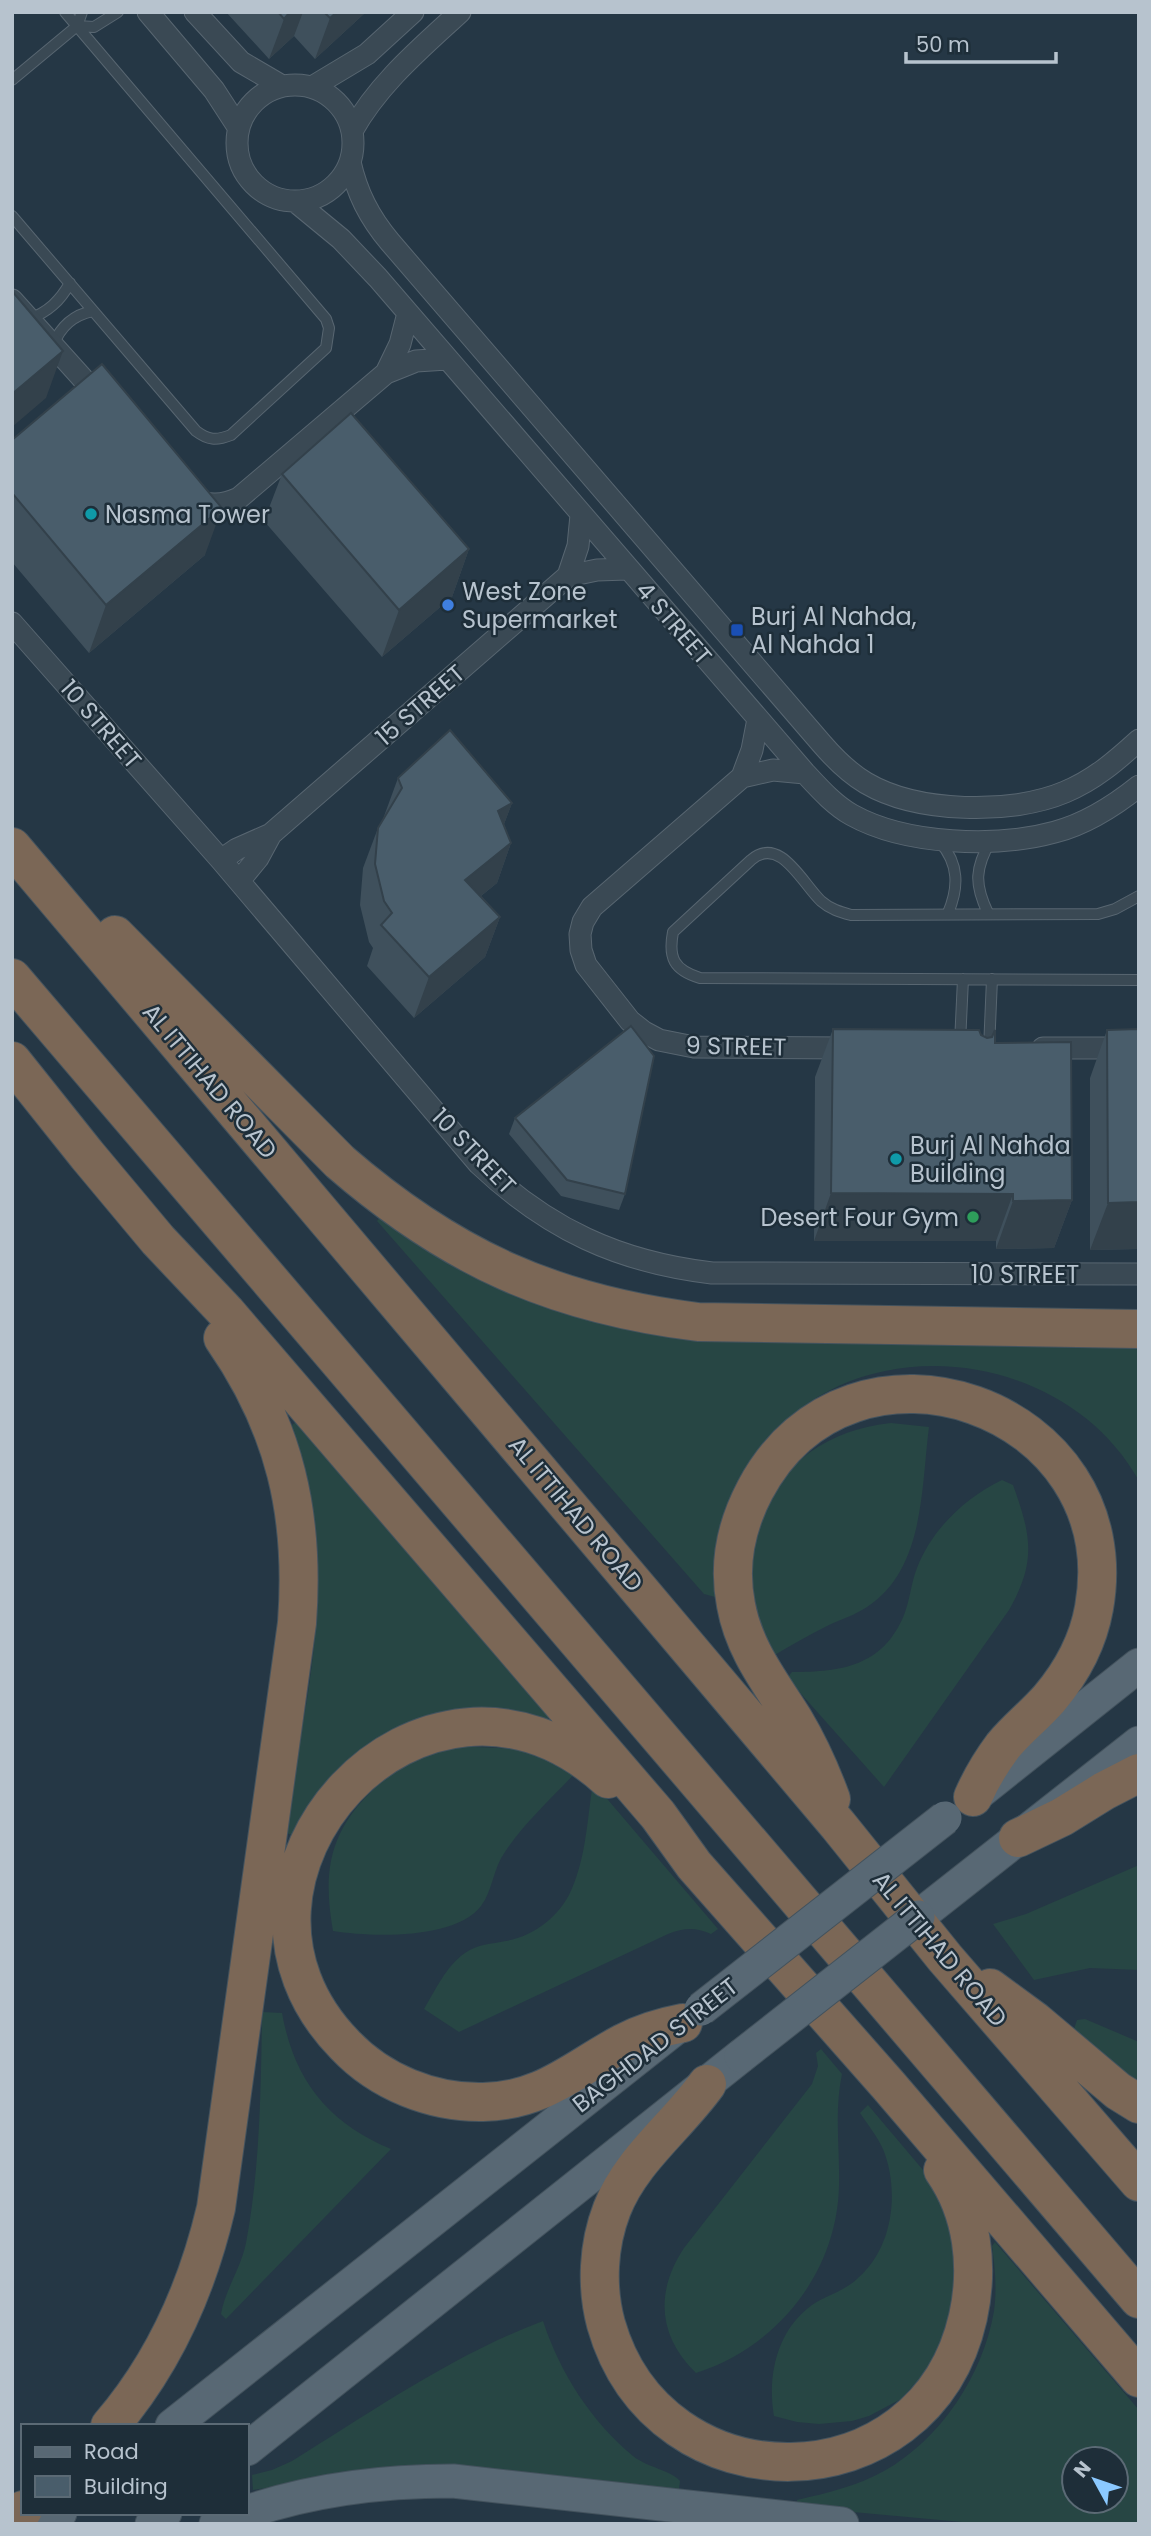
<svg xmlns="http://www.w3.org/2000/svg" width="1151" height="2536" font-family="Poppins,sans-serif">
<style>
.grass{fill:#274644;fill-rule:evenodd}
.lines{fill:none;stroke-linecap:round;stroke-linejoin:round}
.lane-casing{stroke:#586671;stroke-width:12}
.street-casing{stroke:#586671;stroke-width:23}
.primary-casing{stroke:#43525d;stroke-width:35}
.highway-casing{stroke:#44535e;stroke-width:40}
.lane{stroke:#3a4954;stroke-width:10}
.street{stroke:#3a4954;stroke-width:21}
.primary{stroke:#586874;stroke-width:33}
.highway{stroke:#7b6756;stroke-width:38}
.primary-bridge-casing{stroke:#43525d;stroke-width:35;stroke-linecap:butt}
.primary-bridge{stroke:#586874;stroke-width:33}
.wall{fill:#3f505c}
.shaded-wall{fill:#33414b}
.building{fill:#495d6b;stroke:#33414b;stroke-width:2}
.culture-dot{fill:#0f9aa8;stroke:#1e2e39;stroke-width:2.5}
.shop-dot{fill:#3f7fe0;stroke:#1e2e39;stroke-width:2.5}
.transit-dot{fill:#1a4fb4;stroke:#1e2e39;stroke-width:2.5}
.leisure-dot{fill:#2e9e5b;stroke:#1e2e39;stroke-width:2.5}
.labels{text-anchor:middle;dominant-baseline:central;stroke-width:5;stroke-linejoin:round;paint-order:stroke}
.poi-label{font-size:24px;fill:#b7c3ce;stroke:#1e2e39;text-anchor:start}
.street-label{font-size:24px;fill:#b7c3ce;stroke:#1e2e39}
</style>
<rect width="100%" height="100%" fill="#253745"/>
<path class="grass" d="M382 1215 508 1291 1139 1341V1481C1065 1346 852 1322 759 1451 751 1462 742 1474 737 1487 733 1498 732 1512 730 1524 725 1548 720 1573 715 1597L704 1594 377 1221Z
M296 1422 549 1716 547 1721 381 1738 339 1771 293 1835 284 1833C305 1701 346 1555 289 1427Z
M891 1423 929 1427C921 1488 925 1569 867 1607 855 1615 842 1619 829 1625 809 1635 791 1645 773 1656 759 1626 747 1590 752 1557 762 1479 814 1431 891 1423Z
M1002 1480 1013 1485C1031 1535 1037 1561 1009 1610L884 1787 787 1678 792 1672C842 1672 883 1666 904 1615 910 1600 911 1583 917 1568 932 1529 965 1498 1002 1480Z
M453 1746 522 1749 576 1772C552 1798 524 1823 505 1852 493 1868 493 1890 481 1906 455 1940 371 1937 333 1931 322 1869 330 1829 378 1785 385 1779 393 1769 402 1764 418 1757 436 1752 453 1746Z
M597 1787 718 1929 711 1934C695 1927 684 1928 668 1934L459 2032 424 2009C435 1991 446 1966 465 1953 478 1944 491 1944 506 1941 533 1936 556 1919 569 1895 585 1863 587 1824 592 1789Z
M1139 1865V1970L1090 1968 1034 1980 993 1924 1026 1914Z
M262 2012 282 2013C294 2080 328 2123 391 2149L226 2319 221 2314C225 2290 241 2268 246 2243 260 2169 261 2087 262 2012Z
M1085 2019 1139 2042V2083L1127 2076 1074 2029 1077 2020Z
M821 2049 842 2074C834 2112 840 2148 839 2186 837 2273 777 2347 696 2373 658 2336 655 2292 684 2248L812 2084 818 2066 816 2053Z
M868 2105 934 2183 946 2201 960 2271 937 2359 901 2399 869 2416 852 2421 819 2424 797 2422 774 2416C767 2376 777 2330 812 2305 827 2295 845 2291 858 2278 893 2248 900 2191 883 2149 877 2136 868 2125 860 2113Z
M995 2242 1139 2410V2524H984L798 2507 797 2500C827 2493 857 2486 884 2471 941 2439 983 2375 994 2311 997 2289 995 2268 992 2246ZM1074 2459H1116V2501H1074Z
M543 2321C560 2373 591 2421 633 2456 648 2468 671 2470 680 2481L679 2489 282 2486 253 2490 252 2475 272 2470 292 2461C373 2411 453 2355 543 2321Z"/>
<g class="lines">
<defs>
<path id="lane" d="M77 26 94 27 118 12
M12 80 77 26 82 12
M12 216 196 431C208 440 216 441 231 435L326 348 329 328 326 319 65 12
M29 319C48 312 60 301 70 283
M53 345C61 326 73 315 93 311
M940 842C959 864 959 887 948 913
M1139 896 1115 909 1098 914 851 915C840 912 830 909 821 901 802 883 780 835 751 860L673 932C668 958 674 970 700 978L1139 980
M988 913C974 884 975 868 991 840
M960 1043 963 979
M989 1049 992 979"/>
<path id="street" d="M148 12 214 90 238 127
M195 12 241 62 282 86
M237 143a58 58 0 1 1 116 0a58 58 0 1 1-116 0Z
M312 87 367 54 413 12
M352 131C379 83 420 49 460 12
M350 162C357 193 369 217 390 242L822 744C835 759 849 773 866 783 917 813 1011 815 1065 792 1094 780 1116 761 1139 740
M296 202 341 239 378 278 805 773C819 788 834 805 852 815 906 845 997 848 1055 832 1086 824 1114 806 1139 786
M12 300 102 400
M386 373 400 344 408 313
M193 498C208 507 223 505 239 498L386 373 416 361 447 359
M568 576 578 546 581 515
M12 623 221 860 479 1164C548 1229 618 1262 712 1273L1139 1274
M758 719 752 750 742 777 592 907 583 922 580 934 581 950 586 965 630 1021 644 1032 659 1040 694 1047 853 1048
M742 777 773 770 805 773
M221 860 237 849 271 834 568 576 597 570 627 569
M239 881 258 858 271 834
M1043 1048H1139"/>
<path id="primary" d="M977 1794 1139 1665
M918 1917 1139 1743
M172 2426 678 2026
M247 2449 741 2056
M247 2512C314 2489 382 2481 453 2481L842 2524
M47 2524 60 2513
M152 2524 165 2513
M216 2524 243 2513"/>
<path id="highway" d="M12 847 838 1825 945 1958 1139 2182
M115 935 340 1162C451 1258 553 1304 698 1322L1139 1329
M12 978 1139 2299
M12 1061 87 1155 158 1240 226 1312 658 1815 694 1865 889 2086 1139 2378
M608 1779C423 1613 183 1880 345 2045 380 2082 432 2103 483 2102 543 2101 574 2069 623 2043 642 2033 662 2027 683 2023
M831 1799C821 1772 809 1745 794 1720 771 1683 744 1650 736 1605 728 1565 736 1526 755 1490 851 1308 1130 1406 1094 1608 1088 1642 1071 1673 1049 1699 1034 1716 1017 1729 1003 1746 991 1762 981 1779 973 1797
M1018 1838 1062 1817 1104 1791 1139 1773
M990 1988 1035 2021 1118 2091 1139 2104
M707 2084C676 2127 631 2160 612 2209 598 2245 596 2287 606 2324 659 2510 925 2508 968 2317 979 2267 973 2213 943 2170
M110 2426C165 2362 197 2289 216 2208L297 1623C305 1515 285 1427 223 1338
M12 2520 23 2510"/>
</defs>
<use href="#lane" class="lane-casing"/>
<use href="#street" class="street-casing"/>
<use href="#primary" class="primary-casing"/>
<use href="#highway" class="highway-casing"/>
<use href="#lane" class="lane"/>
<use href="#street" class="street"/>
<use href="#primary" class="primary"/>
<use href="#highway" class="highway"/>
<defs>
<path id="primary-bridge" d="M701 2009 945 1818
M741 2056 918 1917"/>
</defs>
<use href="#primary-bridge" class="primary-bridge-casing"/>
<use href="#primary-bridge" class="primary-bridge"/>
</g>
<path class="wall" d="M226 12H366L315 59 294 36 269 59Z
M12 440 205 555 89 653 12 562Z
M282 474 469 549 452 597 382 657 264 521Z
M398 778 512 803 504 824 511 843 497 883 481 896 500 917 485 957 414 1018 367 966 373 948 369 942 360 905 363 868 378 828 383 819Z
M833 1029 981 1035 995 1043 1072 1200 1054 1248 996 1249V1241H814L815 1077Z
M1107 1030 1139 1249 1090 1250V1078Z
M515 1118 625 1194 619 1210 561 1196 509 1134Z"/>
<path class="shaded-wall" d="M290 12H303L294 36 269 59 284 19Z
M337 12H366L315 59 330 18Z
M63 351 46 398 12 427V394Z
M222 508 205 555 89 653 106 605Z
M469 549 452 597 382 657 399 610Z
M512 803 497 843 498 811Z
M511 843 497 883 451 920 465 880Z
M500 917 485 957 414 1018 429 977Z
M831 1193 1013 1194 996 1241H814Z
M1072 1200 1054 1248 996 1249 1013 1201Z
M1139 1202V1249L1090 1250 1108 1203Z"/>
<path class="building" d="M278 12H290L284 19Z
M324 12H337L330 18Z
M12 291 63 351 12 394Z
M102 364 222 508 106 605 12 493V440Z
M351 413 469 549 399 610 282 474Z
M450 730 512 803 498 811 511 843 465 880 500 917 429 977 381 925 392 913 384 901 375 864 378 828 402 788 398 778Z
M631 1026 654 1056 625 1194 567 1180 515 1118Z
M833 1029 979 1030 981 1035 987 1038 992 1037 995 1030V1043L1071 1042 1072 1200 1013 1201V1194L831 1193Z
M1139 1029V1202L1108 1203 1107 1030Z"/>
<g class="culture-dot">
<circle cx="91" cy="514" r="7"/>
<circle cx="896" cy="1159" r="7"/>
</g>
<circle class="shop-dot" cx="448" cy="605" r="7"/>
<rect class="transit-dot" x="730" y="623" width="14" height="14" rx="3.5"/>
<circle class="leisure-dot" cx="973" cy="1217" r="7"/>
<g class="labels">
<g class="poi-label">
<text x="105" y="514">Nasma Tower</text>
<text x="462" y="591">West Zone<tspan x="462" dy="28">Supermarket</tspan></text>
<text x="751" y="616">Burj Al Nahda,<tspan x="751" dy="28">Al Nahda 1</tspan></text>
<text x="910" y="1145">Burj Al Nahda<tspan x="910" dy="28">Building</tspan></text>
<text x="959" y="1217" text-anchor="end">Desert Four Gym</text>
</g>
<g class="street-label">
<text transform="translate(674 623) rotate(49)">4 STREET</text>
<text transform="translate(420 705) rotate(-41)">15 STREET</text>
<text transform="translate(101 724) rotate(49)">10 STREET</text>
<text transform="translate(736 1046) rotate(1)">9 STREET</text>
<text transform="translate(210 1081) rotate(50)">AL ITTIHAD ROAD</text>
<text transform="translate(474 1151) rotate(46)">10 STREET</text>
<text x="1025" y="1274">10 STREET</text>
<text transform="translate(576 1514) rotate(50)">AL ITTIHAD ROAD</text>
<text transform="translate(940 1949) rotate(50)">AL ITTIHAD ROAD</text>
<text transform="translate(655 2045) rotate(-38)">BAGHDAD STREET</text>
</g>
</g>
<rect width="1151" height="2536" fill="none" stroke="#b7c3ce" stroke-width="28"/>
<rect x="21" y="2424" width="228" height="91" fill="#1e2e39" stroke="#5b6a75" stroke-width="2"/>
<rect x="35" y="2447" width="35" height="10" fill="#586874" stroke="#5b6a75" stroke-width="2"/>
<text x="84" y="2459" font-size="21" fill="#b7c3ce">Road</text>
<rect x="35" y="2476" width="35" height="21" fill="#495d6b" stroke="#5b6a75" stroke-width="2"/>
<text x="84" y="2494" font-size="21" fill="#b7c3ce">Building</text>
<g transform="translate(1095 2480) rotate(310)"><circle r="33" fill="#1e2e39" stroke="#5b6a75" stroke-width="2"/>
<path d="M0-5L12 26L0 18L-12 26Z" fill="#8bc9ff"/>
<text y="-10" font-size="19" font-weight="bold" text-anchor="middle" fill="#b7c3ce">N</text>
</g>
<path d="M906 52v10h150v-10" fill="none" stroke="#b7c3ce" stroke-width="3.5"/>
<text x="916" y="52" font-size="21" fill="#b7c3ce" stroke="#1e2e39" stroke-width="5" paint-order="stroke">50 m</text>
</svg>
